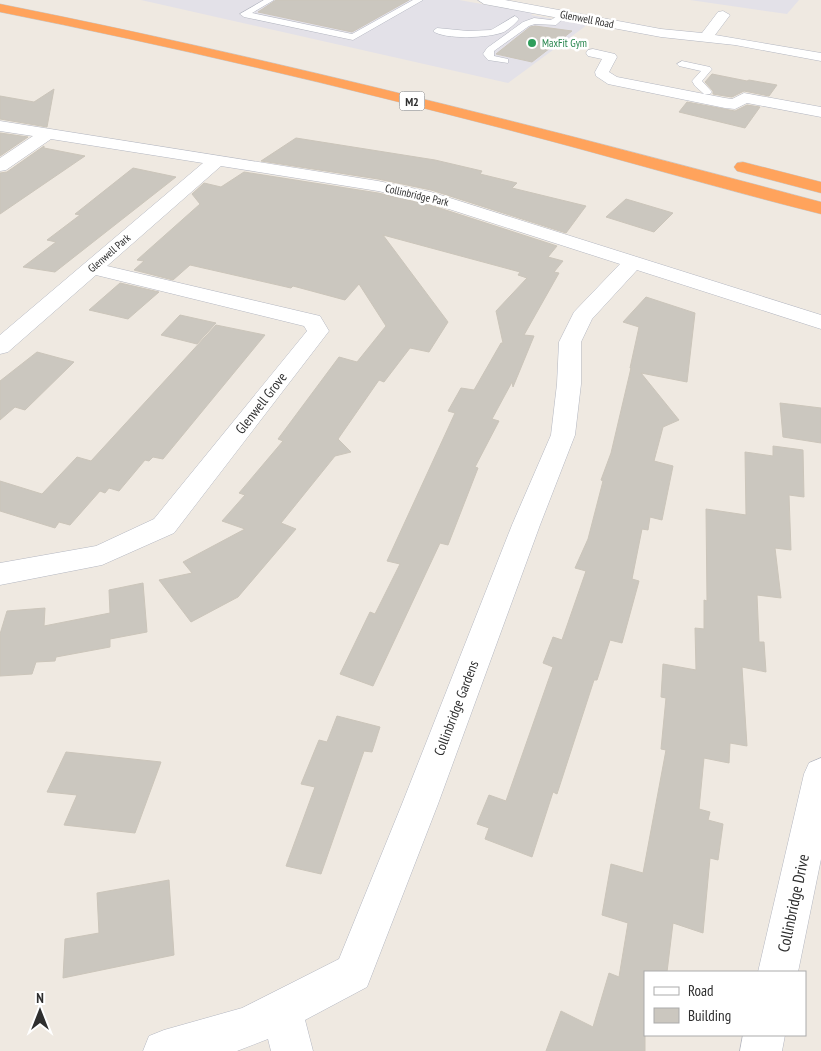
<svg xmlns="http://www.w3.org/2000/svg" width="821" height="1051" font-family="'PT Sans Narrow',sans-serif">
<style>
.industrial{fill:#e3e1e8}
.building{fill:#cbc7bf;stroke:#cbc5ba}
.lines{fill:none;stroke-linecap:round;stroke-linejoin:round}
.service-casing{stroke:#b4b7c1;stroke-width:1}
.minor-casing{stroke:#b4b7c1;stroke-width:1}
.motorway-casing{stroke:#c9c9c9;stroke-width:1}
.service{fill:#fff;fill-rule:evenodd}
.minor{fill:#fff;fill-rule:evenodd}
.motorway{fill:#ffa35c;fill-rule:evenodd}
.leisure-dot{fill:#2e9e5b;stroke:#fff;stroke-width:2}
.labels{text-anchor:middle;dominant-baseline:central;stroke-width:5;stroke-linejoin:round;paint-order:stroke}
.far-street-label{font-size:11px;fill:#2e2e2e;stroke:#fff}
.far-leisure-label{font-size:11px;fill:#27864d;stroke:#fff;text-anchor:start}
.shield{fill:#fff;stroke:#6d6d6d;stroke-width:1}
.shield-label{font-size:12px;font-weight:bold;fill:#2e2e2e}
.street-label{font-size:14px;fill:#2e2e2e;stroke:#fff}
.near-street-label{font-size:16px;fill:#2e2e2e;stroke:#fff}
</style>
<rect width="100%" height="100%" fill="#efe9e1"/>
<path class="industrial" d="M141 0H459L533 13 531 15 587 25 508 83Z
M690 0H799L787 14Z"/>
<path class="building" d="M276 0H409L352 32 258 12Z
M535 26 572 31 532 62 496 54 530 27Z
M712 74 747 81 749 80 777 85 769 96 744 91 732 97 725 96 713 94V91L705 82Z
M54 89 47 127 0 119V96L34 102Z
M687 102 735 111 747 105 760 107 745 128 679 112Z
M0 133 28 137 0 156Z
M296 138 435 160 482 171 480 174 517 183 512 188 586 206 566 233 431 190 378 179 261 161Z
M44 146V148L85 156 0 214V173L7 172Z
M133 168 176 177 55 272 23 267 56 242 47 240 80 215 75 214Z
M244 172 378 193 427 204 557 246 548 257 563 261 554 272 559 273 524 335 534 336 513 387 512 382 492 419 499 421 475 467 478 468 448 545 440 543 373 686 340 674 370 612 375 614 400 564 387 561 455 413 448 411 461 388 474 390 501 343H503L496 311 527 278 518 275 520 272 383 235 448 322 429 352 410 348 384 382 379 380 338 439 351 452 335 456 281 523 296 529 238 597 191 622 159 580 192 573 183 562 245 529 222 521 245 495 239 493 283 441 278 439 339 357 357 362 386 326 359 284 345 300 293 286 291 288 190 265 173 280 134 270 144 261 137 260 200 204 192 194 204 183 221 187Z
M626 199 673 213 654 232 606 217Z
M120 283 159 292 128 319 89 310Z
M646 297 695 313 687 382 641 373 679 420 663 427 654 461 673 466 662 520 650 517 648 530 642 529 632 579 639 581 622 643 610 640 597 680H594L557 794 553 792 532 857 485 839 489 828 477 824 489 795 506 801 553 667 543 663 553 637 562 640 586 571 575 568 588 539 603 481 601 480 611 453 631 368H630L639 327 623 322Z
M180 315 216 323 197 344 161 335Z
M216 325 265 335 163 459 153 457 149 461 145 460 119 491 109 488 105 493 100 491 70 525 59 522 55 528 0 511V481L42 494 77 457 91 461Z
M37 352 74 362 25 410 15 407 0 420V381Z
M780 403 821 408V443L783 437Z
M773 446 803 450 804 497 789 495 791 550 775 548 781 598 757 595 759 642H764L766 672 742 667 747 746 730 743 729 763 704 758 699 809 710 812 708 820 723 824 718 860 710 858 703 933 673 923 667 972H645V1051H546L561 1011 593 1027 609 973 619 977 628 923 602 915 611 864 643 873 666 750 661 749 666 698 661 697 663 664 696 670 695 628 704 629V600L707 601 706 509 746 515 745 452 773 456Z
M143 583 147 632 110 639V647L56 657 55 661 36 662 32 674 0 676V634L7 611 45 608 44 626 110 613 109 590Z
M337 716 380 727 372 752 364 751 321 874 286 866 315 787 301 784 319 740 327 742Z
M66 752 161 762 135 833 64 825 77 795 47 792Z
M169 880 174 955 63 978 65 939 99 933 97 893Z"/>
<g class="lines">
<defs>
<path id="service" d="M264 0H274L252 13 352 34 413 0H423L353 40 244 17 240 14Z
M563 12 567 15 556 25 535 24 529 26 494 51V56L508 59V63L488 60 483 54 487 48 523 22 534 18 551 20Z
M515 16 519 19C515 24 509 29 504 32 490 38 444 40 433 31L437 28 468 31 491 30Z
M682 61 710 67 712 69 702 81 712 92 710 94H704L695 86 692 81 701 71 679 66 677 64Z"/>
<path id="minor" d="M478 0H505L661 29 702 33 718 12 723 11 730 15 715 35 821 53V61L735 45 661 37 484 4Z
M593 49 615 54 617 57 609 72 617 77 725 98 732 99 744 93 821 107V117L747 103 735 109 725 108 608 84 596 76 595 72 602 59 588 56 586 53 588 50Z
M0 121 378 181 431 192 821 315V329L637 270 592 319 581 342V384L575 435 540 525 438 804 367 987 305 1020 313 1051H271L268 1039 237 1051H143L149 1036 164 1030 242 1008 339 959 402 804 512 525 551 435 557 384 559 342 574 312 620 264 427 202 378 191 221 166 107 266 320 316 329 331 174 533 102 565 0 585V563L96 546 154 519 307 331 304 326 96 275 8 352 0 354V335L203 163 51 139 6 170 0 171V158L33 136 0 131Z
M821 758V859L798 972H758L804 774 809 763Z
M743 1035H785L782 1051H740Z"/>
<path id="motorway" d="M0 4C276 59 549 129 821 202V214C717 188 613 157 509 130 340 86 171 46 0 12Z
M743 162 821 182V193L737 171 734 167 737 163Z"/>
</defs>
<use href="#service" class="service-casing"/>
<use href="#minor" class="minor-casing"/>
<use href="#motorway" class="motorway-casing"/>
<use href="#service" class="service"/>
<use href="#minor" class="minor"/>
<use href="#motorway" class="motorway"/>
</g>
<circle class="leisure-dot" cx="532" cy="43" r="5"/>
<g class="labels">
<g class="far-street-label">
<text transform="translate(587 19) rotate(11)">Glenwell Road</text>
<text transform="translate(417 195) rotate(13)">Collinbridge Park</text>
<text transform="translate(109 253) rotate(-41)">Glenwell Park</text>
</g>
<g class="far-leisure-label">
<text x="542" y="43">MaxFit Gym</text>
</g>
<rect class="shield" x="399.5" y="91.5" width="25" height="19" rx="4"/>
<g class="shield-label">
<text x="412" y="101">M2</text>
</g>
<g class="street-label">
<text transform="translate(261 403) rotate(-52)">Glenwell Grove</text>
<text transform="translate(456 708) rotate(-69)">Collinbridge Gardens</text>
</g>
<g class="near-street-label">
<text transform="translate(793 903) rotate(-78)">Collinbridge Drive</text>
</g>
</g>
<rect x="644" y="971" width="162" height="65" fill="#ffffff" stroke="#ababab"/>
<rect x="654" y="987" width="25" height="8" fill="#ffffff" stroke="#ababab"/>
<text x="688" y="996" font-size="15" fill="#2e2e2e">Road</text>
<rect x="654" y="1008" width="25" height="15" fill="#cbc7bf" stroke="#ababab"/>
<text x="688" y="1021" font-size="15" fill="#2e2e2e">Building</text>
<g transform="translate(40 1011)" stroke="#ffffff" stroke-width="4" paint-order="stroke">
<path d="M0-4L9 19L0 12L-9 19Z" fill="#2e2e2e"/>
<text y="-8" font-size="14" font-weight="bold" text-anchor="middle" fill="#2e2e2e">N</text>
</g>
</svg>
